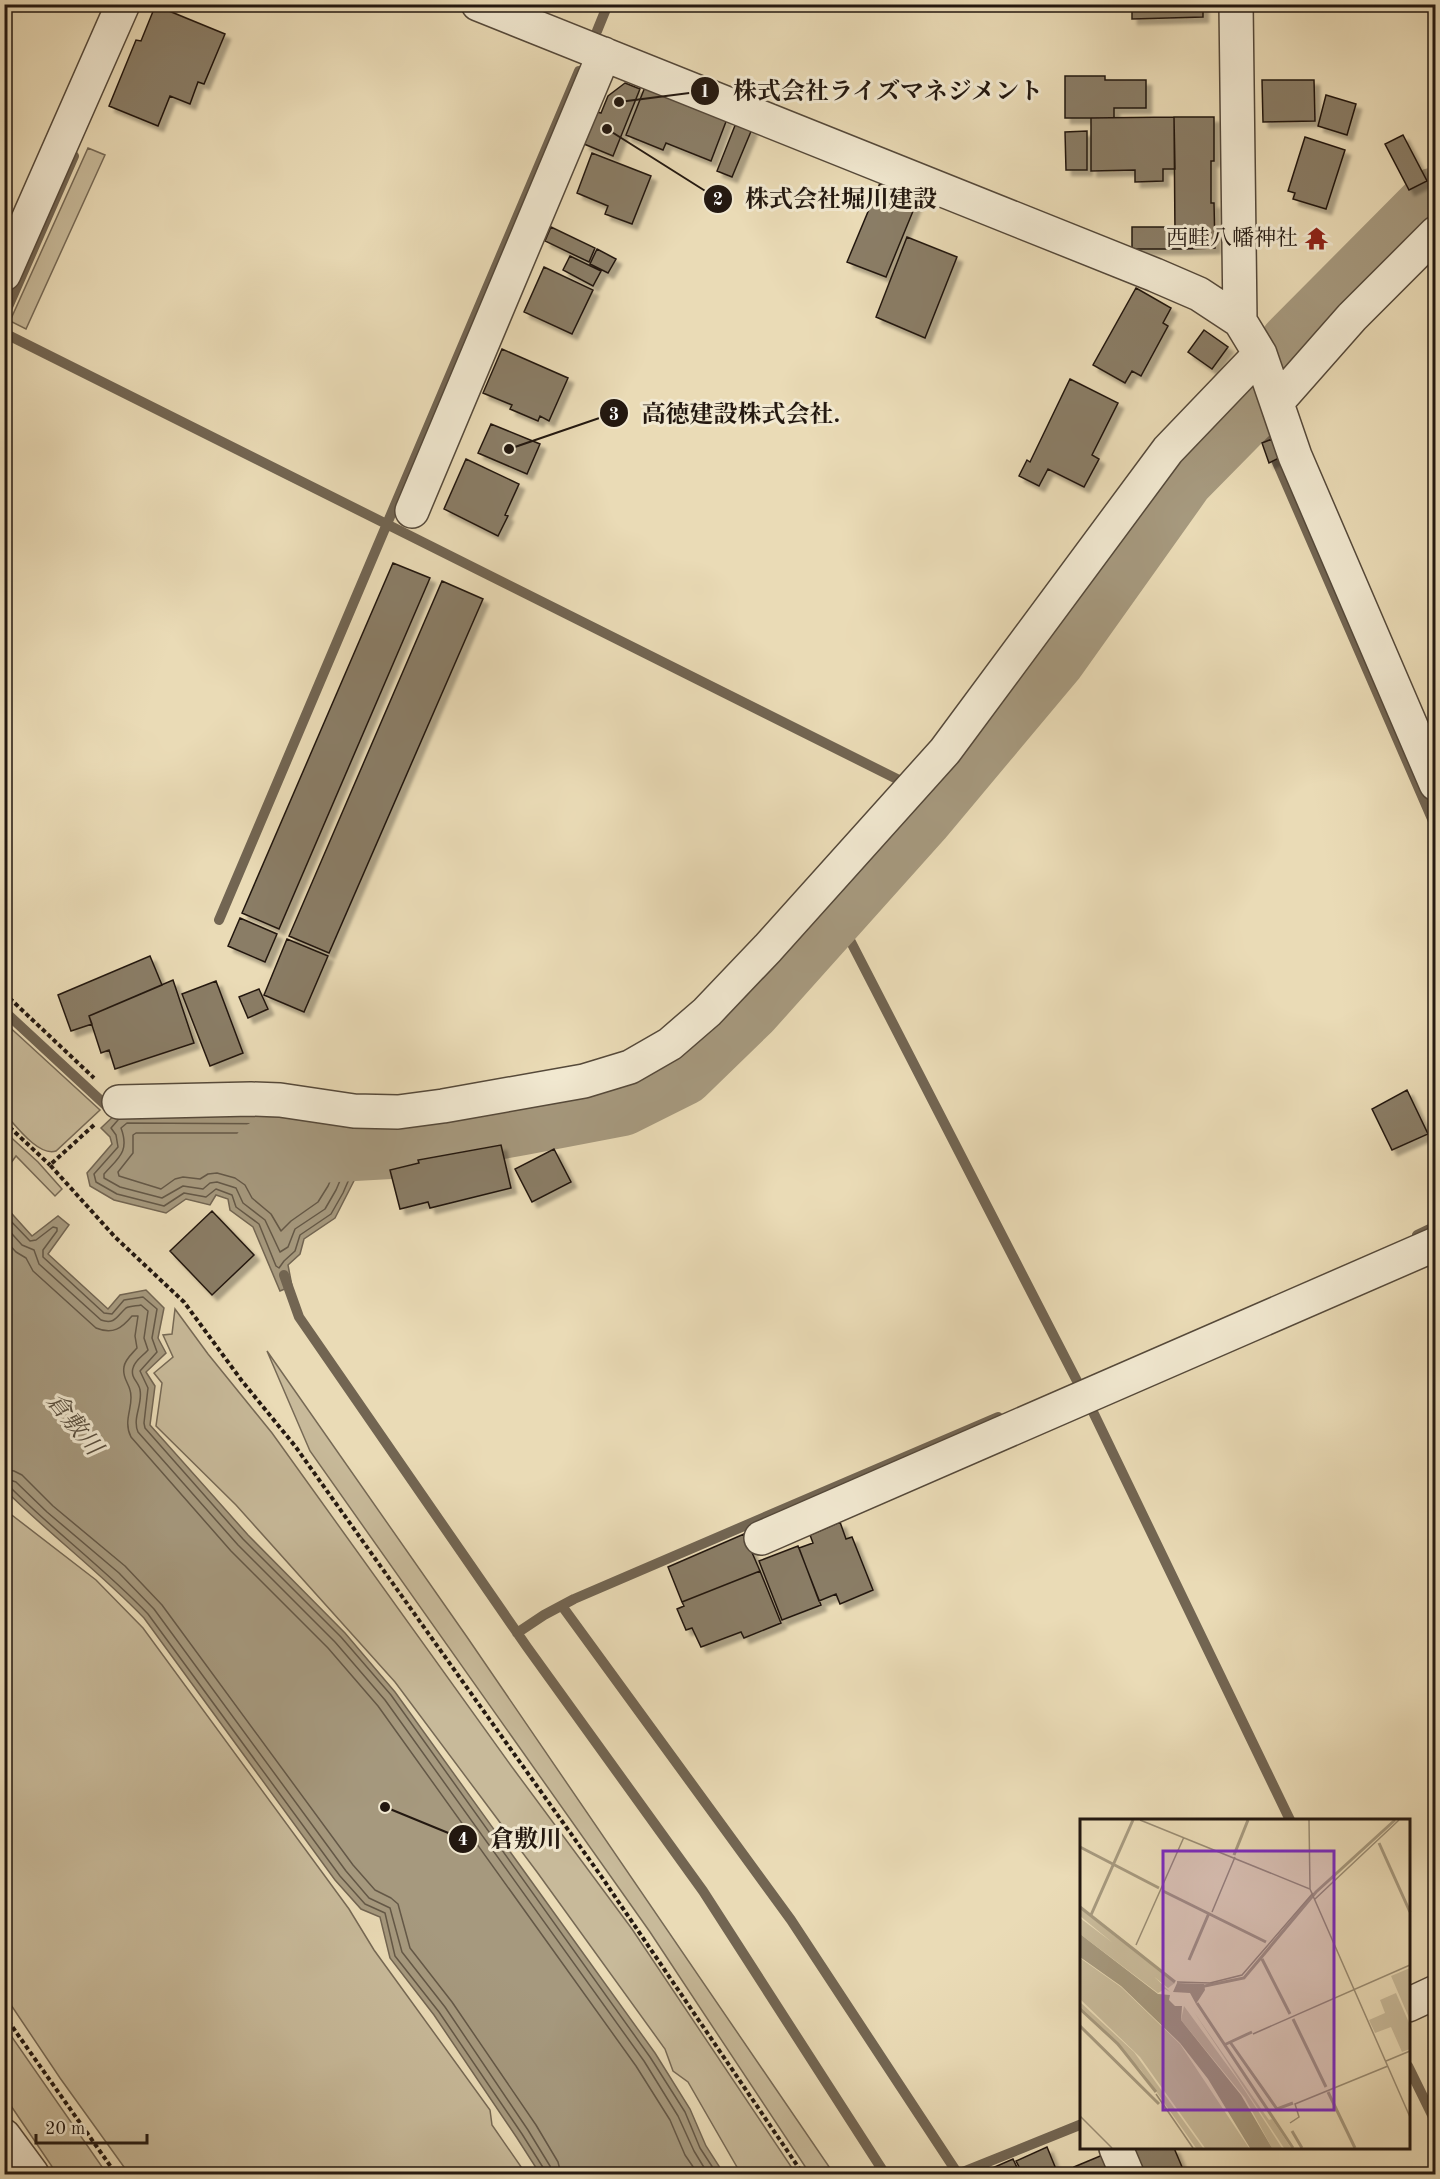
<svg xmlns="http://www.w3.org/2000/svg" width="1440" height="2179" font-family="'Old Standard TT','Noto Serif JP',serif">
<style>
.green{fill:#c8ba9a;stroke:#766955;stroke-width:1.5}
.water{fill:#a6997e;stroke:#726552;stroke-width:1.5}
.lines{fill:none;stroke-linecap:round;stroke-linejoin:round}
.shore{stroke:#645847;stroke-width:1.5}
.stream{stroke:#726552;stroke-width:10}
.river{stroke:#a6997e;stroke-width:66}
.building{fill:#8a7d66;stroke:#231810;stroke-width:1.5;filter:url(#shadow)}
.minor-casing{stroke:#55493a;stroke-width:36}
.path{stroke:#231810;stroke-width:4;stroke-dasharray:4.5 3;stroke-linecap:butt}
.minor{stroke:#f1e8d0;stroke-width:33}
.labels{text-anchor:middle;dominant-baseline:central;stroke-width:6;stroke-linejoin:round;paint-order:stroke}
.poi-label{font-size:22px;fill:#231810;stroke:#f1e8d0;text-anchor:end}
.water-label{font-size:24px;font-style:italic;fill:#574c3c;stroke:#f1e8d0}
.inset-river{fill:none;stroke:#a6997e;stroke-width:3}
.inset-road{fill:none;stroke:#9a8d74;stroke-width:1.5}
.view{fill:#7b2cbf;fill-opacity:0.15;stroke:#7b2cbf;stroke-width:3}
.inset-edge{fill:none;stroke:#231810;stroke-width:3}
.leader{fill:none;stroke:#231810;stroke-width:2}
.callout-dot{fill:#231810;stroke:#f1e8d0;stroke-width:2}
.mark-label{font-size:18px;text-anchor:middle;font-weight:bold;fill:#fff}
.callout-label{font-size:24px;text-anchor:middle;font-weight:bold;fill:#231810;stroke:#f1e8d0;stroke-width:6;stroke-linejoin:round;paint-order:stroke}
</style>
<defs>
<filter id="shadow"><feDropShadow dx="5.5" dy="5.5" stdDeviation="1.5" flood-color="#0004"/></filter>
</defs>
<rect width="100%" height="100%" fill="#eadbb6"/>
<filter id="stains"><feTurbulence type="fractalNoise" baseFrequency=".00333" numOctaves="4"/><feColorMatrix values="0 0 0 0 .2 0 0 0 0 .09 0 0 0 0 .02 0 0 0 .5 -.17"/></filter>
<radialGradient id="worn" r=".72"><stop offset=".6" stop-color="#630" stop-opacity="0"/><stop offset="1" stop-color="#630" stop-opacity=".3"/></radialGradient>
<path class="green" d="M88 148 105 155 26 329 10 321Z
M4 1022 100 1110 56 1151C39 1157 16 1126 5 1114Z
M4 1131 38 1162 62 1189 55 1196 16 1156 5 1171Z
M175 1309 208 1354 272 1433 512 1767 632 1929 796 2174H741L688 2082 673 2071 665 2049 537 1872 395 1682 236 1505 156 1426 162 1383 154 1373 173 1357 163 1335 172 1334Z
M267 1351 467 1637 834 2174H810L650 1932 310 1451Z
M4 1509 96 1580 143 1628 349 1909 374 1950 490 2110 492 2125 526 2174H129L60 2078 5 1996Z
M5 2027 107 2174H57L5 2097Z"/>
<path class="water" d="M120 1110 349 1120 359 1171 335 1218 304 1239 300 1254 288 1265 292 1286 280 1291 253 1227 230 1210 228 1199 216 1195 210 1205 186 1199 166 1213 114 1200 90 1186 87 1173 112 1144 110 1137 101 1128Z
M4 1205 32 1236 58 1216 69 1225 48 1254 108 1309 120 1295 146 1290 164 1308 158 1338 166 1353 146 1372 155 1386 150 1425 248 1535 345 1633 395 1692 655 2053 690 2109 706 2146 724 2174H540L517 2138 434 2015 390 1958 380 1917 361 1909 335 1880 144 1618C100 1572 49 1534 5 1490Z"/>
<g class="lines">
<path class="shore" d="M118 1120 111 1128 116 1135 118 1147 94 1174 96 1182 117 1194 164 1206 184 1193 206 1197 216 1189 232 1195 236 1207 259 1224 276 1266 279 1268 284 1261 295 1251 300 1235 331 1214 343 1193 353 1170 345 1128
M127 1123 295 1124 308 1128 337 1132 340 1137 345 1169 336 1190 325 1209 295 1229 288 1247 280 1252 265 1220 243 1203 236 1188 217 1182 210 1183 203 1189 183 1186 162 1198 120 1187 104 1178V1174C118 1158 130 1152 121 1128Z
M136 1133H293L330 1140 336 1168 328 1186 318 1202 291 1221 281 1231 271 1214 252 1198 245 1185 235 1178 217 1173 208 1174 200 1179 183 1177 175 1179 161 1189 119 1176 118 1172 133 1153V1135Z
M4 1214 30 1241 36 1240 53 1227 57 1228V1231L43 1250V1257L104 1313 112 1314 124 1300 143 1297 157 1309 152 1338 157 1352 140 1371 148 1388 144 1423 145 1428 243 1539 341 1637 391 1695 650 2057 685 2112 700 2148 717 2174
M4 1225 22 1245 34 1250 39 1264 101 1320C115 1325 117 1316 126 1308 130 1306 137 1306 141 1305L148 1311 144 1338 148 1350C143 1356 135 1360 133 1368 130 1378 139 1382 140 1390 143 1404 132 1418 138 1432L238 1545 335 1642 385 1700 644 2061 678 2116 694 2151 708 2174
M4 1239 16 1252 26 1258 33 1271 96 1328C113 1335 122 1328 132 1316H138L135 1336 137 1348C132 1354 125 1359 124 1367 122 1377 128 1382 130 1390 135 1405 122 1420 131 1437L231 1551 328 1648 378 1706 636 2066 670 2120 685 2155 698 2174
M4 1469 14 1471 22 1475 53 1506 125 1566 162 1605 353 1865 375 1890 391 1898 398 1904 410 1948 452 2002 536 2125 558 2162 561 2174
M4 1478 16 1482 47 1512 119 1573 154 1609 346 1871 369 1898 390 1908 402 1952 445 2007 528 2130 550 2166 552 2174
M4 1486 11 1488C55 1532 105 1569 148 1614L340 1876 365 1904 385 1913 395 1956 439 2012 522 2134 544 2169V2174"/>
<path class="stream" d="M597 31 608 4
M4 316 74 156
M4 333 935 798
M1248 410 1266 437 1436 828
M835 911 1094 1414 1290 1820
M219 920 579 71
M4 1011 112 1111
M1417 1235 1436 1226
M284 1275 299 1317 527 1647 703 1891 885 2174
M562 1606 791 1920 958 2174
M517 1633 544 1615 574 1599 998 1417
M1408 2066 1436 2123
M4 2170 8 2174
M958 2174 1082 2124"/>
<path class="river" d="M264 1153 390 1146 523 1122 622 1103 682 1073 749 1008 920 817 1054 657 1182 477 1248 410 1292 345 1436 200"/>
</g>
<path class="building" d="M156 4H172L169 11 225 34 204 84 198 82 190 104 170 96 158 126 109 106 136 40 141 41Z
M1132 4H1203V17L1132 19Z
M1065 76H1105V80H1146V108H1114V118H1065Z
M1262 80H1314L1315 121 1263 122Z
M625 83 640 89 613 156 584 144 597 112 601 113 608 96Z
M645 87 727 119 711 161 666 143 663 150 626 135Z
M1326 95 1356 104 1347 135 1318 126Z
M1174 117 1175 169H1163V181L1135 182V170L1091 171V118Z
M1174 117H1214V161H1211V203H1214L1215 248 1184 249V233H1175Z
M736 123 752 129 732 177 717 171Z
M1087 131V170H1066L1065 132Z
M1403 135 1427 181 1409 190 1385 144Z
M1305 137 1345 150 1326 209 1293 199 1295 193 1288 191Z
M592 153 651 176 632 224 605 214 608 206 577 193Z
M880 183 918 199 886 277 847 262Z
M551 227 595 248 589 262 545 241Z
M1132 227H1175V233H1184V249H1132Z
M907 237 957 257 925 338 876 317Z
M597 249 616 259 608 273 590 264Z
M570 256 601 271 593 286 563 270Z
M544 267 593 290 572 334 524 312Z
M1136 288 1171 308 1163 323 1168 326 1141 376 1132 371 1125 383 1093 365Z
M1204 330 1228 347 1212 369 1188 352Z
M502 349 568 378 549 421 540 416 538 421 510 409 512 405 483 393Z
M1070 379 1118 403 1092 455 1099 459 1084 487 1048 469 1039 486 1019 476 1027 460 1030 462Z
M491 424 540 444 527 474 478 453Z
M1272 439 1279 458 1269 463 1262 443Z
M466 459 519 484 505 515 508 516 498 536 444 509Z
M393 563 430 578 279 929 242 913Z
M442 581 483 599 329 953 289 936Z
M1436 717V739L1429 719Z
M240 918 277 934 265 962 228 946Z
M287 939 328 956 304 1012 264 995Z
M150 956 162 985 89 1016 92 1024 71 1031 58 995Z
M173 980 194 1043 115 1069 109 1050 101 1053 89 1016Z
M216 981 243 1053 210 1066 182 994Z
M259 989 268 1009 248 1018 239 997Z
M1407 1090 1428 1134 1392 1150 1372 1109Z
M501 1145 511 1188 430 1208 428 1202 400 1209 390 1170 419 1163 418 1160Z
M554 1149 571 1182 532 1202 515 1169Z
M212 1211 254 1255 212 1295 170 1251Z
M840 1522 846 1539 852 1537 873 1590 840 1604 836 1594 819 1601 799 1548 813 1543 810 1535Z
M744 1534 760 1571 682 1602 668 1567Z
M798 1546 821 1605 782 1620 759 1561Z
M760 1571 781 1623 744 1638 741 1632 701 1647 692 1628 686 1630 677 1609 684 1606 682 1602Z
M1047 2147 1058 2174H1023L1016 2161Z
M1130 2148H1174L1185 2174H1141Z
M1105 2154 1114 2174H1077L1074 2167Z
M1013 2159 1020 2174H981V2173Z"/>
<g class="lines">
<defs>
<path id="minor" d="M478 4 1155 275 1199 294 1240 321 1260 354 1295 456 1436 784
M1236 4 1240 321
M4 274 123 4
M1277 402 1352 317 1436 233
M412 511 604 54
M119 1102 251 1099 280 1100 354 1111 398 1112 443 1106 584 1081 630 1067 670 1044 707 1012 768 948 945 751 1168 450 1260 354
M761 1538 1436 1244
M1408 2005 1436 1992
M4 2136 32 2174
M1116 2148 1127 2174"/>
</defs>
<use href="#minor" class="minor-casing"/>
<path class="path" d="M4 993 94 1078
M4 1122 50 1165
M94 1125 50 1165 115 1237 184 1302 242 1381 295 1446 601 1876 803 2174
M4 2015 116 2174"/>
<use href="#minor" class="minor"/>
</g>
<defs>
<symbol id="temple-bare" viewBox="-9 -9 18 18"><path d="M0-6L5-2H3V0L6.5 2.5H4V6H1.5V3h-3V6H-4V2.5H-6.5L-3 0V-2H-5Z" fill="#8f2418" stroke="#f1e8d0" stroke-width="2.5" paint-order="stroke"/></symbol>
</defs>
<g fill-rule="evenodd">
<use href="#temple-bare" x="1300" y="222" width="33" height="33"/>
</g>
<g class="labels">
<g class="poi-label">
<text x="1298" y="239">西畦八幡神社</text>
</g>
<g class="water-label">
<text transform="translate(73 1425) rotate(51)">倉敷川</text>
</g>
</g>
<g transform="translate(1080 1819)">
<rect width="330" height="330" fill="#eadbb6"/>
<path d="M0 88 57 131 95 164 88 169 0 97ZM0 99 62 146 90 173 85 170 78 174 0 115ZM0 139 41 168 100 225 169 329H125L60 238 0 180ZM330 149V201L311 157ZM316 174 330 206V230L322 233 311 208 295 214 289 201 305 194 300 181ZM0 183 54 233 123 329H116L61 251 0 189ZM104 187 158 261 202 329H192L165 279 101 201ZM114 193 189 301 192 300 211 329H204Z" fill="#c8ba9a"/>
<path d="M0 115 78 175 90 176 89 181 95 187H102L101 201 161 276 192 329H170L128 260 100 224 41 167 0 138ZM97 164 124 165 125 171 116 185 110 174 93 173Z" fill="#a6997e"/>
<path class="inset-river" d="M299 24 330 93M0 28 79 69M154 36 168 1M83 72 186 123M0 88 95 163M11 96 53 1M182 140 210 195M109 141 129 94M115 169 164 159 236 73 315 1M117 184 213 329M0 190 38 225 76 273M213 200 246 268M0 207 79 285M150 223 197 290 213 284M144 226 172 213M248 273 275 329M212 312 222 329"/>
<path class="inset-road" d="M60 1 230 70 330 298M229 1 230 70M235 80 319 1M132 93 155 38M56 126 104 18M97 163 130 164 162 156 233 74M173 215 330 146M306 242 330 232M76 275 113 329M0 297 32 329M210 304 219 298 215 285 308 247"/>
<path class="view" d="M83 32H254V291H83Z"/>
<rect width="330" height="330" class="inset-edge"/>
</g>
<path class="leader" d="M619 102L705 91M607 129L718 199M509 449L614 413M385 1807L463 1839"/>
<g class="callout-dot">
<circle cx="619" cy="102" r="6"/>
<circle cx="607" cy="129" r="6"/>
<circle cx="509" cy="449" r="6"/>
<circle cx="385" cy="1807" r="6"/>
<circle cx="705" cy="91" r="15"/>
<circle cx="718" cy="199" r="15"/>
<circle cx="614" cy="413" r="15"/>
<circle cx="463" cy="1839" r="15"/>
</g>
<g class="mark-label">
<text x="705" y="97">1</text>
<text x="718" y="205">2</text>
<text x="614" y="420">3</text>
<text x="463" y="1845">4</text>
</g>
<g class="callout-label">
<text x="888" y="99">株式会社ライズマネジメント</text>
<text x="841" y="207">株式会社堀川建設</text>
<text x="741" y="422">高徳建設株式会社.</text>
<text x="526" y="1847">倉敷川</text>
</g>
<rect width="1440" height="2179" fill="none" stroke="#eadbb6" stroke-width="24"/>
<rect x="6" y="6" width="1428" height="2167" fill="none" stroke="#231810" stroke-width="3"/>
<rect x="12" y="12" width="1416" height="2155" fill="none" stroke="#231810" stroke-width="1.5"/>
<path d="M36 2134v9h111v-9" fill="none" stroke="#231810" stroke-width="3"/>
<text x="45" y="2134" font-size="18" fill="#231810" stroke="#f1e8d0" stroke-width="4.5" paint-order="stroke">20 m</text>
<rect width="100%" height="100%" filter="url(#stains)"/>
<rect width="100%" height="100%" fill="url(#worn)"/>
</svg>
